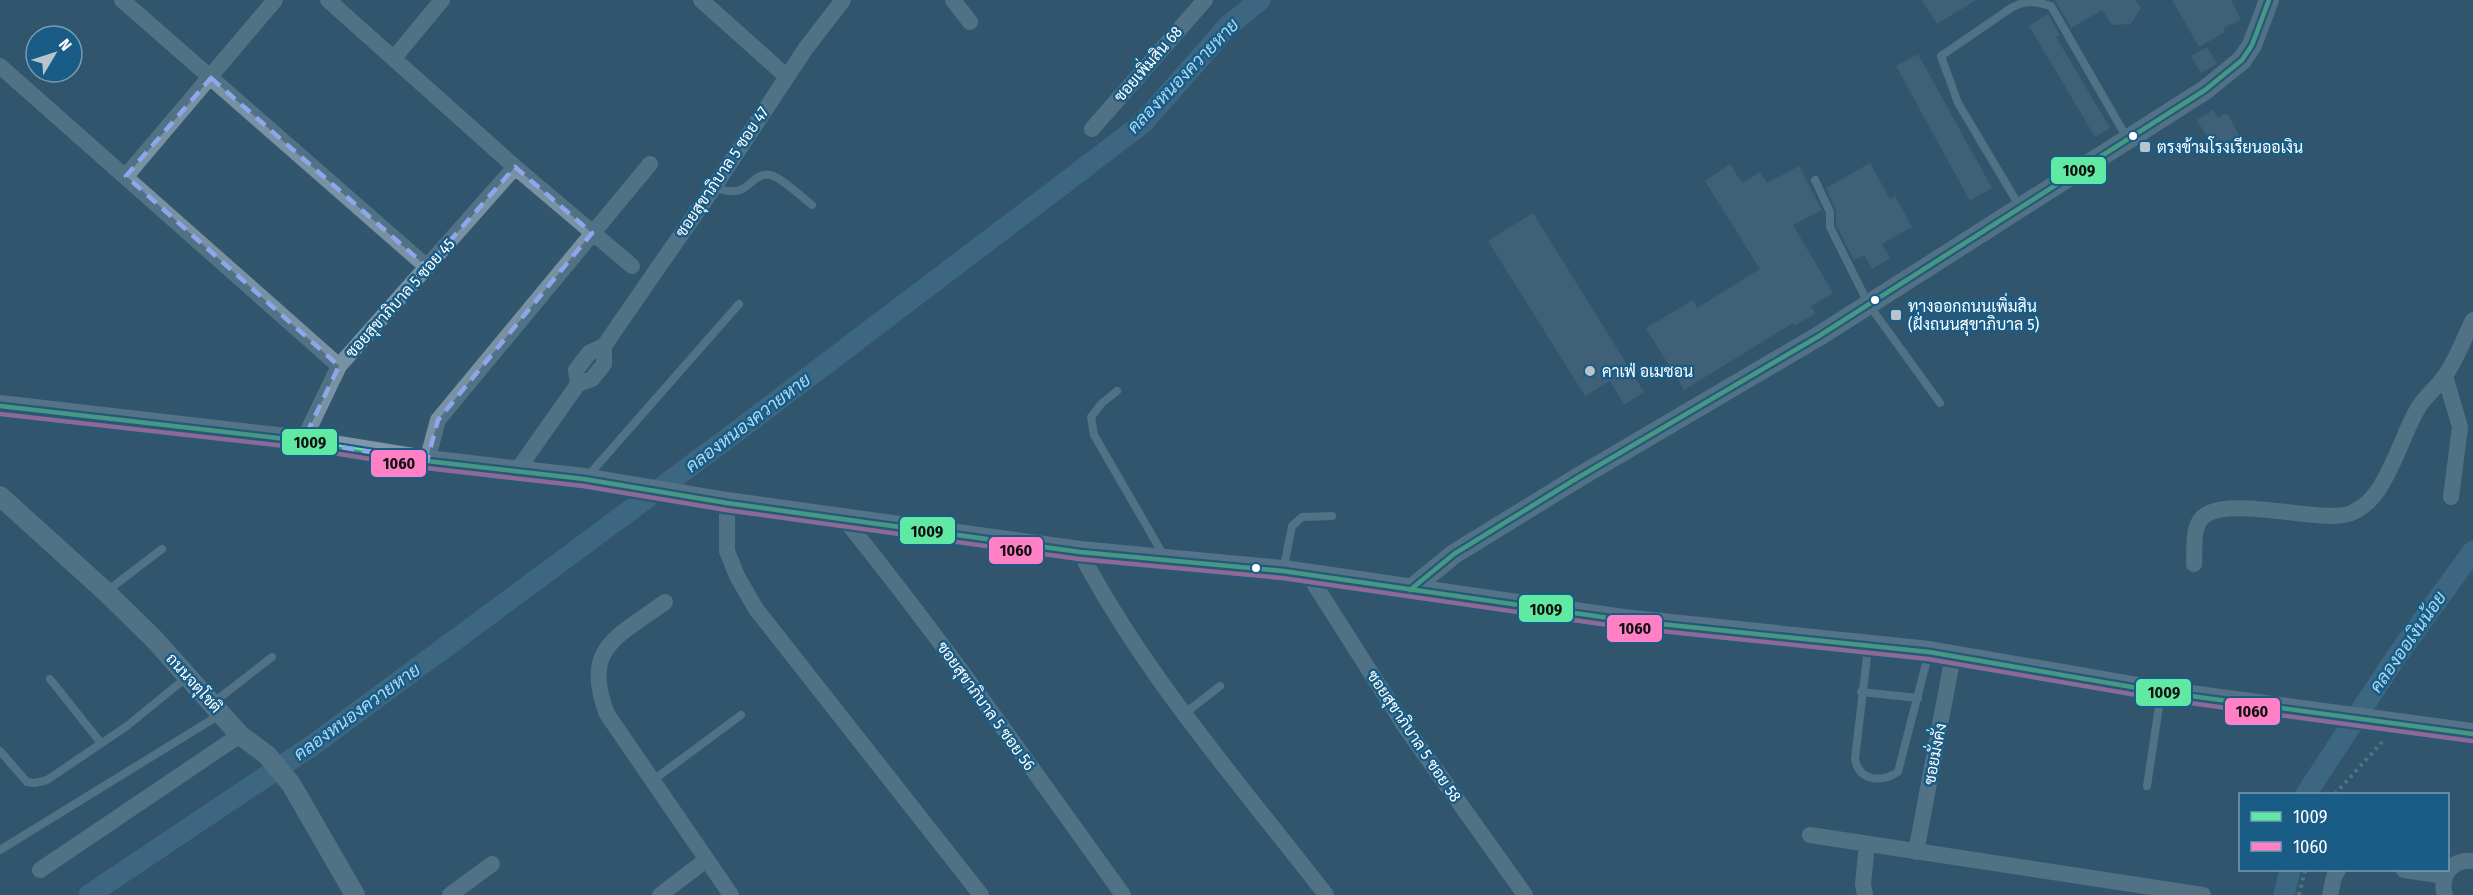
<svg xmlns="http://www.w3.org/2000/svg" width="2473" height="895" font-family="'Fira Sans Condensed',Sarabun,sans-serif">
<style>
.lines{fill:none;stroke-linecap:round;stroke-linejoin:round}
.canal{stroke:#4c7d9a;stroke-width:21}
.building{fill:#506d80}
.path{stroke:#7892a3;stroke-width:4;stroke-dasharray:3 4.5;stroke-linecap:butt}
.service{stroke:#7892a3;stroke-width:8}
.minor{stroke:#7892a3;stroke-width:16}
.tertiary{stroke:#7892a3;stroke-width:20}
.secondary{stroke:#7f97a8;stroke-width:22}
.bus-1-casing{stroke:#195c86;stroke-width:9}
.bus-2-casing{stroke:#195c86;stroke-width:9}
.bus-1{stroke:#60e9a3;stroke-width:4.5}
.bus-2{stroke:#ff80c5;stroke-width:4.5}
.marked{fill:none;stroke:#8ea6ec;stroke-width:4.5;stroke-dasharray:12 8;stroke-linejoin:round}
.bus-dot{fill:#fff;stroke:#195c86;stroke-width:2}
.poi-dot{fill:#b7c4cc;stroke:#195c86;stroke-width:2}
.labels{text-anchor:middle;dominant-baseline:central;stroke-width:5;stroke-linejoin:round;paint-order:stroke}
.street-label{font-size:16px;fill:#fff;stroke:#195c86}
.poi-label{font-size:16px;fill:#fff;stroke:#195c86;text-anchor:start}
.water-label{font-size:18px;font-style:italic;fill:#aad9f4;stroke:#195c86}
.line-badge{stroke:#195c86;stroke-width:2}
.pale-badge-label{font-size:16px;text-anchor:middle;font-weight:bold;fill:#111}
</style>
<rect width="100%" height="100%" fill="#32566e"/>
<g class="lines">
<path class="canal" d="M2306 794 2396 657 2473 551
M89 895 313 745 732 435 1142 124 1228 26 1260 0
M2284 895 2290 870"/>
</g>
<path class="building" d="M1922 0H1976L1937 24Z
M2055 0H2135L2141 8 2131 24 2112 25 2102 10 2071 28Z
M2172 0H2231L2241 20 2223 28 2225 32 2199 47Z
M2048 14 2060 35 2056 37 2110 128 2095 137 2029 26Z
M2207 47 2217 64 2201 73 2191 56Z
M1918 54 1992 188 1970 201 1896 66Z
M2213 110 2218 118 2227 113 2243 142 2218 156 2197 120Z
M1870 163 1890 199 1895 196 1912 227 1882 244 1890 258 1872 269 1864 255 1854 260 1836 225V210L1826 188Z
M1730 164 1742 183 1760 172 1767 183 1799 166 1822 210 1793 225 1833 293 1811 306 1815 314 1794 326 1793 323 1684 390 1646 328 1693 300 1697 308 1760 269 1705 181Z
M1533 213 1644 392 1624 405 1610 381 1585 396 1488 241Z"/>
<g class="lines">
<path class="path" d="M2335 794 2382 742
M2299 895 2305 870"/>
<path class="service" d="M1815 180 1830 212V227L1869 305 1940 403
M714 187C751 202 748 172 770 175 781 177 802 197 812 205
M2020 207 1958 103 1941 56 2011 8C2026 0 2034 1 2051 6L2127 138
M1117 391 1102 403 1091 417 1094 435 1164 556
M587 477 739 304
M1283 571 1292 526 1302 517 1332 516
M107 591 162 549
M1868 648 1855 759C1859 781 1881 783 1898 772L1929 652
M50 679 101 743
M1861 692 1918 698
M213 703 272 657
M1184 714 1220 686
M0 751 27 782 35 783 47 780 127 726 187 677
M652 781 741 715
M2147 786 2161 693
M0 850 221 714"/>
<path class="minor" d="M122 0 427 267
M328 0 515 167 632 266
M701 0 786 76
M953 0 970 22
M394 58 442 0
M0 66 339 366
M1092 129 1205 0
M126 176 275 0
M2445 376 2460 427 2451 497
M578 384 576 370 590 352 604 346
M303 441 339 366 515 167
M427 461 438 420 650 164
M516 472 578 384 592 379 604 364V346L617 327 714 187 806 48 843 0
M727 503V551L737 576 756 609 981 895
M845 520C943 641 1032 769 1123 895
M1080 552C1144 675 1241 785 1326 895
M2194 564C2195 551 2192 530 2201 519 2221 494 2312 521 2344 515 2387 507 2399 436 2420 405 2427 395 2437 387 2444 377 2456 361 2464 338 2473 320
M1308 574 1406 728 1525 895
M665 602C618 637 581 647 607 714L731 895
M1810 835 2203 895
M1916 852 1953 656
M40 870 240 735
M2404 870 2445 876
M450 895 492 864
M660 895 706 860
M1865 895 1863 884 1867 844
M2330 895 2334 877 2338 870
M2445 895C2439 876 2452 859 2473 861"/>
<path class="tertiary" d="M0 496 106 592 154 639 240 735 267 755 291 784 355 895
M1410 590 1454 554 1579 477 1819 336 2205 90 2242 60 2252 45 2269 0"/>
<path class="secondary" d="M0 406 303 441 427 461 584 479 727 503 1080 552 1283 571 1623 620 1929 652 2161 692 2473 734"/>
<defs>
<path id="bus-1" d="M0 406 303 441 427 461 584 479 727 503 1080 552 1283 571 1623 620 1929 652 2161 692 2473 734
M1410 590 1454 554 1579 477 1819 336 2205 90 2242 60 2252 45 2269 0"/>
<path id="bus-2" d="M0 414 302 448 426 468 583 486 726 510 1079 559 1282 578 1622 627 1928 659 2160 699 2472 741"/>
</defs>
<use href="#bus-1" class="bus-1-casing"/>
<use href="#bus-2" class="bus-2-casing"/>
<use href="#bus-1" class="bus-1"/>
<use href="#bus-2" class="bus-2"/>
</g>
<path d="M0 0H2473V895H0ZM211 78 427 267 515 167 592 233 438 420 427 461 303 441 339 366 126 176Z" fill="#32566e" fill-opacity=".55" fill-rule="evenodd"/>
<path class="marked" d="M211 78 427 267 515 167 592 233 438 420 427 461 303 441 339 366 126 176Z"/>
<g class="bus-dot">
<circle cx="2133" cy="136" r="5"/>
<circle cx="1875" cy="300" r="5"/>
<circle cx="1256" cy="568" r="5"/>
</g>
<g class="poi-dot">
<rect x="2139" y="141" width="12" height="12" rx="3"/>
<rect x="1890" y="309" width="12" height="12" rx="3"/>
<circle cx="1590" cy="371" r="6"/>
</g>
<g class="labels">
<g class="street-label">
<text transform="translate(1148 64) rotate(-49)">ซอยเพิ่มสิน 68</text>
<text transform="translate(722 172) rotate(-56)">ซอยสุขาภิบาล 5 ซอย 47</text>
<text transform="translate(400 298) rotate(-48)">ซอยสุขาภิบาล 5 ซอย 45</text>
<text transform="translate(194 683) rotate(48)">ถนนจตุโชติ</text>
<text transform="translate(986 706) rotate(54)">ซอยสุขาภิบาล 5 ซอย 56</text>
<text transform="translate(1414 736) rotate(56)">ซอยสุขาภิบาล 5 ซอย 58</text>
<text transform="translate(1935 754) rotate(-79)">ซอยมั่งคั่ง</text>
</g>
<g class="poi-label">
<text x="2157" y="147">ตรงข้ามโรงเรียนออเงิน</text>
<text x="1908" y="306">ทางออกถนนเพิ่มสิน<tspan x="1908" dy="18">(ฝั่งถนนสุขาภิบาล 5)</tspan></text>
<text x="1602" y="371">คาเฟ่ อเมซอน</text>
</g>
<g class="water-label">
<text transform="translate(1183 76) rotate(-46)">คลองหนองควายหาย</text>
<text transform="translate(748 423) rotate(-37)">คลองหนองควายหาย</text>
<text transform="translate(2408 642) rotate(-55)">คลองออเงินน้อย</text>
<text transform="translate(357 712) rotate(-36)">คลองหนองควายหาย</text>
</g>
</g>
<g class="line-badge">
<rect x="2050" y="156" width="57" height="29" rx="6" fill="#60e9a3"/>
<rect x="281" y="428" width="57" height="28" rx="6" fill="#60e9a3"/>
<rect x="370" y="449" width="57" height="29" rx="6" fill="#ff80c5"/>
<rect x="899" y="516" width="57" height="29" rx="6" fill="#60e9a3"/>
<rect x="988" y="536" width="56" height="29" rx="6" fill="#ff80c5"/>
<rect x="1518" y="594" width="56" height="29" rx="6" fill="#60e9a3"/>
<rect x="1606" y="614" width="57" height="29" rx="6" fill="#ff80c5"/>
<rect x="2135" y="678" width="57" height="29" rx="6" fill="#60e9a3"/>
<rect x="2224" y="697" width="57" height="29" rx="6" fill="#ff80c5"/>
</g>
<g class="pale-badge-label">
<text x="2079" y="176">1009</text>
<text x="310" y="448">1009</text>
<text x="399" y="469">1060</text>
<text x="927" y="537">1009</text>
<text x="1016" y="556">1060</text>
<text x="1546" y="615">1009</text>
<text x="1635" y="634">1060</text>
<text x="2164" y="698">1009</text>
<text x="2252" y="717">1060</text>
</g>
<rect x="2239" y="793" width="210" height="78" fill="#195c86" stroke="#759db6" stroke-width="1.5"/>
<rect x="2251" y="812" width="30" height="9" fill="#60e9a3" stroke="#759db6" stroke-width="1.5"/>
<text x="2293" y="823" font-size="18" fill="#ffffff">1009</text>
<rect x="2251" y="842" width="30" height="9" fill="#ff80c5" stroke="#759db6" stroke-width="1.5"/>
<text x="2293" y="853" font-size="18" fill="#ffffff">1060</text>
<g transform="translate(54 54) rotate(51)"><circle r="28" fill="#195c86" stroke="#759db6" stroke-width="1.5"/>
<path d="M0-4.5L10 22L0 15L-10 22Z" fill="#b7c4cc"/>
<text y="-9" font-size="16" font-weight="bold" text-anchor="middle" fill="#ffffff">N</text>
</g>
</svg>
